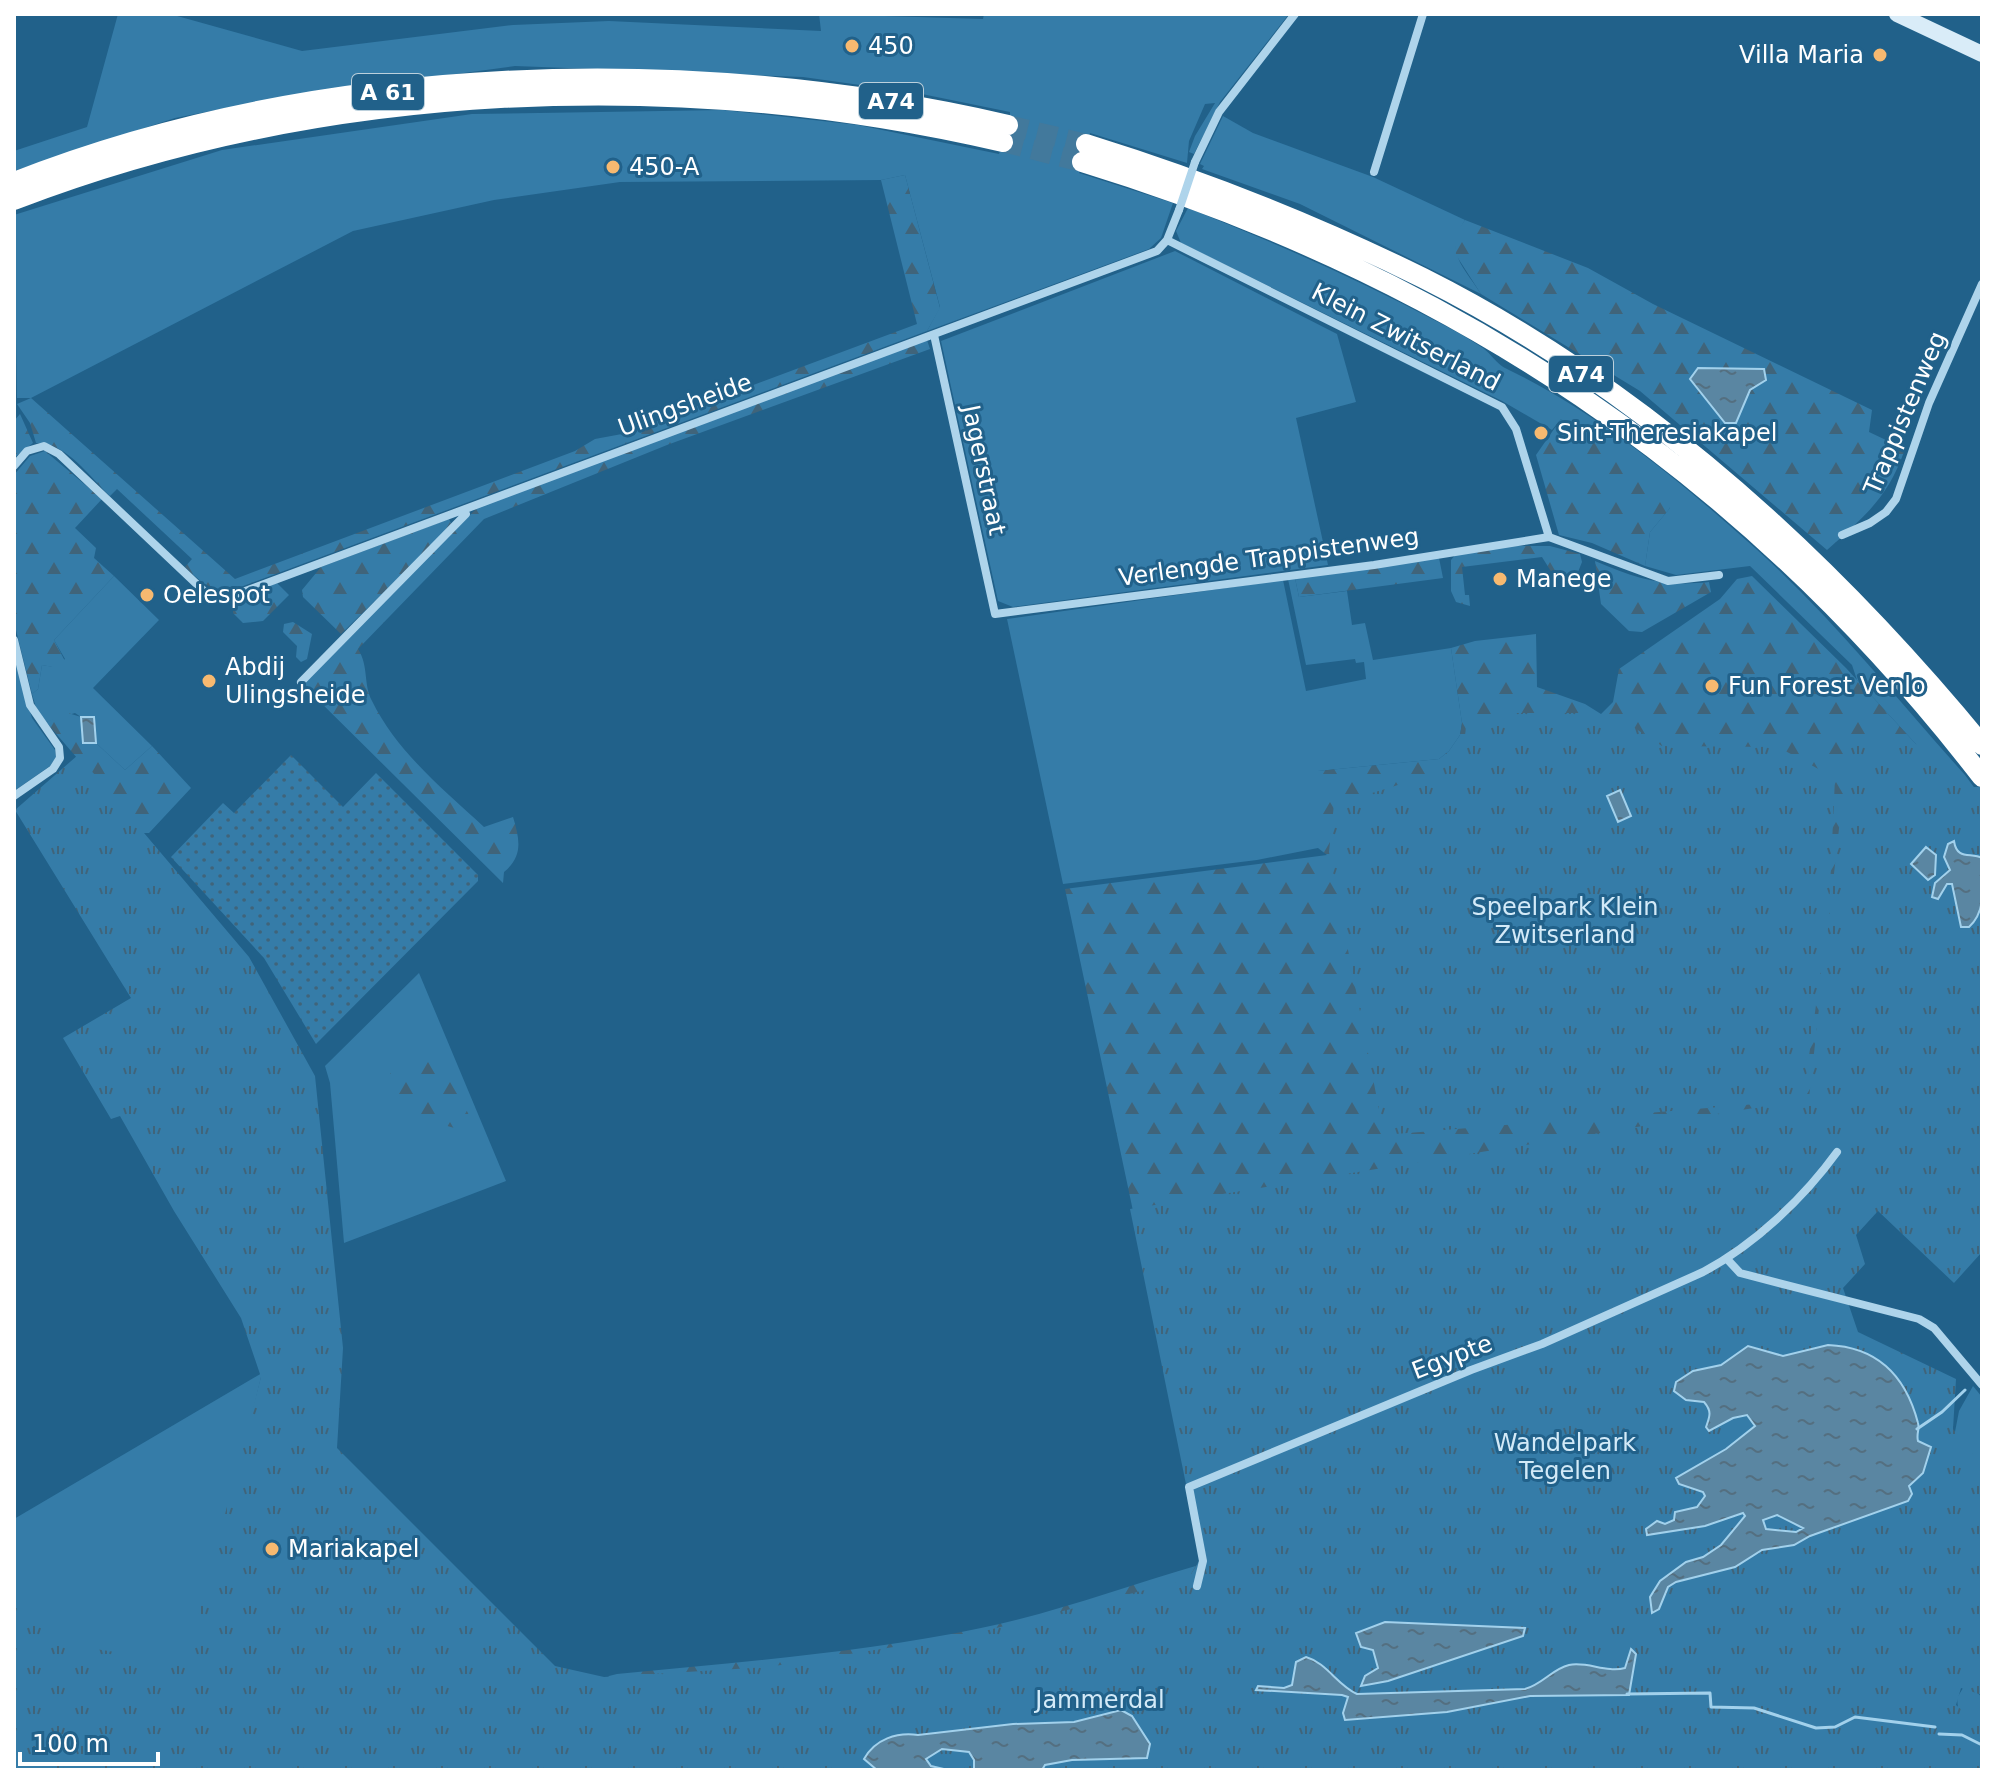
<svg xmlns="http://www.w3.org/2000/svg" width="1996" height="1784" font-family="'DejaVu Sans',sans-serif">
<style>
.grass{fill:#357ca8}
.forest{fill:url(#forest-firs);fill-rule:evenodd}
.park{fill:url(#park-tufts)}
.garden{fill:url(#garden-dots)}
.water{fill:url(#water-ripples);stroke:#a2d1ec;stroke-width:2;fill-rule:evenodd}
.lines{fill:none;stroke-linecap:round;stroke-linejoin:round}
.stream{stroke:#a2d1ec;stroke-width:3}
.motorway-tunnel{stroke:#42799c;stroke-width:20;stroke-dasharray:20 10;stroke-linecap:butt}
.minor{stroke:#aed4eb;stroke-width:8}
.secondary{stroke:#d9ecf8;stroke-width:16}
.motorway{stroke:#fff;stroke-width:20}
.minor-bridge{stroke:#aed4eb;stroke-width:8}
.poi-dot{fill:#f7b970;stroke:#21618a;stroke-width:3}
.labels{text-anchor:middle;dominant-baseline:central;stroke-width:6;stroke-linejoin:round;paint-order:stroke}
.shield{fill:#21618a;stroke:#bcd0dc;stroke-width:2}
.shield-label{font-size:22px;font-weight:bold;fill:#fff}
.poi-label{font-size:24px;fill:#fff;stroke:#21618a;text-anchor:start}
.street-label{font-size:24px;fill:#fff;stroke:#21618a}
.park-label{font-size:24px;fill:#d3eaf8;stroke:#21618a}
</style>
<defs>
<pattern id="forest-firs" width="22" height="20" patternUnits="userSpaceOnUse" patternTransform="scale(2)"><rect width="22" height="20" fill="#357ca8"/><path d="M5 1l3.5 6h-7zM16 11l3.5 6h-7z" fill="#40647a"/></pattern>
<pattern id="park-tufts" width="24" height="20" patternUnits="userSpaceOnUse" patternTransform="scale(2)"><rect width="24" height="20" fill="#357ca8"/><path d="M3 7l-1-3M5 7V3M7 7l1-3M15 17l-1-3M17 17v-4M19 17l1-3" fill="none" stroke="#40647a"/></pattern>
<pattern id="garden-dots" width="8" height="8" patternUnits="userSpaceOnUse" patternTransform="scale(2)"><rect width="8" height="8" fill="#357ca8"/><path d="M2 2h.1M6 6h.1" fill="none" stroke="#40647a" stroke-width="1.8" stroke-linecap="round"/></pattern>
<pattern id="water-ripples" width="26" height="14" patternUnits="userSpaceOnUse" patternTransform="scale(2)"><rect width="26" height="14" fill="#5a86a2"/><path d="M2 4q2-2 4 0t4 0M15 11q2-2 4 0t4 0" fill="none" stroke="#546f80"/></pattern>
</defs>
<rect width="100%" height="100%" fill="#21618a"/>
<path class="grass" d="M118 14H170L302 51 513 25 609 21 821 31 819 14 983 19 984 14H1289L1220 102 1194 154 1189 152 1195 136 1215 103 1205 104 1189 141 1187 163 1090 133 1079 173 1173 203 1161 238 1149 249 927 331 940 307 905 175 881 180 620 182 494 200 353 231 31 398H17L14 215 222 150 472 114 723 110 858 125 999 154 1010 117V112L917 93 803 77 515 66 272 99 175 118 14 171V151L87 127Z
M1223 116 1253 133 1373 177 1465 220C1444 252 1463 266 1481 294L1300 204 1202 169 1204 166 1200 164Z
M1188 208C1273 242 1355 278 1436 321 1452 329 1468 338 1483 348 1491 354 1497 364 1505 368 1597 412 1679 480 1755 548 1831 616 1896 698 1965 775L1982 798V816L1857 680 1852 665 1750 566 1676 575 1645 566 1650 532 1670 508 1561 419 1552 430 1502 401 1181 243 1176 231Z
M1175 251 1337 334 1356 402 1296 418 1328 565 1013 607 998 601 941 341Z
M114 576 159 620 93 688 152 746 125 770 96 743 93 717H81L75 713 46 722 37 711 32 694 38 689 42 665 54 667 65 659 54 640Z
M1295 578 1299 597 1347 591 1352 625 1365 623 1373 660 1451 648 1462 723 1460 735 1449 751 1439 759 1318 771V848L1257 860 1063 884 1007 619 1283 580 1306 691 1366 679 1364 662 1356 663 1355 659 1306 665 1288 579Z
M14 656 32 718 55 750 56 758 50 766 14 791Z
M419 973 506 1181 344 1243 330 1083 325 1066Z
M262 1373 191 1666 93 1652 14 1596V1519Z
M1973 1386 1982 1397V1476L1954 1437 1959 1411Z
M1963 1688 1974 1690 1982 1697V1722L1959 1720 1957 1698Z"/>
<path class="forest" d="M905 175 940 308 927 331 238 588C212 593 203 584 185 567L192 559 117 489 110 496C90 477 65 441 36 443L30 423 17 404 31 398 235 579 575 451 595 439 622 434 917 324 881 180Z
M1465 220 1588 268 1653 304 1872 410 1869 432 1905 449C1888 498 1865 516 1827 550L1640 391 1481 294 1456 255 1454 236ZM1697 368 1766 380 1750 390 1740 407Z
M927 340 930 349 667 445 484 519 358 649C369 666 363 684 372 701 397 752 443 789 484 827L513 817C520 840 523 856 504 872L503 883 302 684 477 508Z
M20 414 33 443 14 458V421Z
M1561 419 1661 491 1670 508 1650 532 1645 566 1592 543 1559 535 1536 455Z
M45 451 102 499 75 528 96 548 94 558 114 576 54 640 67 665 63 669 42 665 38 689 32 694 14 622V475L30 456Z
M449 519 452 525 341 634 303 597 302 590 321 567Z
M1502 546H1550L1580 554 1582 562 1578 572 1567 577 1552 573 1542 557 1462 567 1465 595H1469L1470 606 1456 602 1451 591V560L1457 553Z
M1439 558 1443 578 1299 597 1295 578Z
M1595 561C1636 579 1665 587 1709 582L1711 592 1642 632 1629 631 1601 604Z
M1752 576 1846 668 1982 816V1018L1189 1476 1065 889 1327 855 1318 848V771L1439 759 1449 751 1460 735 1462 723 1451 648 1475 641 1536 634 1537 687 1585 704 1601 714 1613 702 1619 669 1720 599 1737 579Z
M277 583 289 595 263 621 243 623 233 613V599Z
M293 622 312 634 307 659 301 662 296 657 297 646 283 632 284 624Z
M68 713 81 717 83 743H96L125 770 152 746 191 788 149 833H142L46 722Z
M432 1042 475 1127 469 1132 400 1113 384 1087 393 1068Z
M1199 1565 1193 1581 1057 1626 641 1686 605 1682 609 1676 617 1674C738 1662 862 1653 981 1628 1054 1613 1127 1586 1199 1565Z"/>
<path class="park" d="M1518 713H1596L1600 717 1621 719 1662 746 1778 747 1835 778 1829 910 1803 1100 1809 1098 1849 739 1926 745 1964 787H1982V1252L1954 1283 1878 1211 1856 1235 1865 1264 1843 1288 1858 1332 1956 1379 1953 1429 1982 1466V1695L1961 1688 1956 1705 1970 1717H1982V1770H14V1587L89 1648 186 1663 261 1377 241 1318 174 1211 120 1116 111 1119 63 1038 131 998 15 810 78 755 249 957 315 1076 343 1348 337 1448 555 1666 604 1677 768 1667 969 1635 1188 1579 1201 1558 1130 1209 1803 1100 1384 1135 1329 852 1334 804C1363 795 1440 777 1457 754 1466 743 1466 730 1466 717Z"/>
<path class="garden" d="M291 755 343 807 376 773 478 875V881L316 1044 264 958 171 857 223 803 234 813Z"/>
<path class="water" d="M1698 368 1764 369 1766 380 1750 390 1736 423H1725L1690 379Z
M81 717H94L96 743H83Z
M1620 790 1631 816 1618 822 1607 796Z
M1954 841C1957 861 1971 852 1982 858 1982 881 1988 910 1969 927H1961L1952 884H1947L1938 899 1932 897 1935 883 1950 870 1944 857 1948 844Z
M1926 847 1936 855 1935 875 1928 880 1911 864Z
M1828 1345C1878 1347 1906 1377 1918 1423 1920 1430 1916 1433 1918 1441L1931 1447 1923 1473 1909 1486 1912 1494 1908 1501 1810 1536 1794 1545 1762 1550 1735 1567 1676 1582 1668 1587 1659 1609 1652 1613 1650 1597 1660 1581 1686 1562 1703 1557 1721 1545 1745 1516 1743 1513 1705 1526 1647 1535 1646 1529 1657 1521 1665 1524 1674 1520 1675 1512 1697 1507 1705 1496 1703 1492 1679 1484 1676 1478 1726 1449 1755 1426 1747 1415 1733 1418 1709 1431 1706 1427C1710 1416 1712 1411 1704 1402L1686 1400 1674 1391 1676 1382 1693 1371 1721 1365 1748 1346 1783 1356ZM1777 1515 1803 1528 1796 1532 1766 1529 1763 1520Z
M1385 1622 1525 1628 1523 1636 1388 1681 1361 1686 1365 1676 1378 1668 1373 1650 1361 1647 1356 1633Z
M1631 1649 1636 1654 1629 1695 1530 1696 1447 1712 1345 1720 1343 1713 1348 1697 1342 1695 1256 1690 1258 1686 1284 1688 1292 1685 1296 1662 1306 1657C1327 1663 1337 1685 1357 1694L1525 1689C1543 1684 1552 1669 1569 1665 1587 1661 1606 1673 1625 1668Z
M1121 1710 1132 1716 1150 1744 1147 1758 1072 1760 1045 1765 1042 1770H974V1760L969 1752 942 1749 926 1759 931 1766 948 1770H877L864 1759C875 1739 897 1732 918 1735L1013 1724 1074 1722Z"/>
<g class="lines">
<path class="stream" d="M1917 1429 1942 1412 1965 1390
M1627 1694 1710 1693 1711 1707 1754 1708 1816 1728 1835 1727 1855 1717 1935 1727
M1939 1734 1962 1735 1982 1745"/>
<path class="motorway-tunnel" d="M1008 125 1086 144
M1003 142 1082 162"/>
<path class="minor" d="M1195 162 1219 112 1295 14
M1374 172 1423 14
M1167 240 1502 407 1516 429 1549 537
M934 335 995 614 1374 565 1549 537 1668 581 1719 575
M14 466 27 451 44 446 59 454 204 591 221 596 240 593 1157 251 1167 240 1179 210
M1842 535 1870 523 1886 512 1896 499 1929 403 1982 284
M14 640 30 705 59 747 60 758 53 769 14 796
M301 682 466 514 464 510
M1727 1259 1740 1273 1919 1319 1934 1328 1982 1385
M1197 1586 1203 1561 1189 1487 1471 1370 1542 1344 1703 1272C1754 1245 1803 1199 1837 1152"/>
<path class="secondary" d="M1897 14 1982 54"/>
<path class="motorway" d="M1086 144C1202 180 1314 224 1423 278 1642 388 1828 558 1982 745
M1082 162C1450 275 1745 470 1982 777
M14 182C320 62 690 51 1008 125
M14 200C326 80 680 67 1003 142"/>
<path class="minor-bridge" d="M1179 210 1195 162"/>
</g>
<g class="poi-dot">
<circle cx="852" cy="46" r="8"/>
<circle cx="1880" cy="55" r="8"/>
<circle cx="613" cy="167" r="8"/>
<circle cx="1541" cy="433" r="8"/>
<circle cx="1500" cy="579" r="8"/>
<circle cx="147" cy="595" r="8"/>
<circle cx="209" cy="681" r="8"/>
<circle cx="1712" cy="686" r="8"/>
<circle cx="272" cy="1549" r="8"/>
</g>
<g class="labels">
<g class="shield">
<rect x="352" y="74" width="72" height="36" rx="6"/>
<rect x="859" y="83" width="64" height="36" rx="6"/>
<rect x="1549" y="356" width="64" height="36" rx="6"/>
</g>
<g class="shield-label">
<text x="388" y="92">A 61</text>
<text x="891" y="101">A74</text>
<text x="1581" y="374">A74</text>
</g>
<g class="poi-label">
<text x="868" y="46">450</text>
<text x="1864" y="55" text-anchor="end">Villa Maria</text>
<text x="629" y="167">450-A</text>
<text x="1557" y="433">Sint-Theresiakapel</text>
<text x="1516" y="579">Manege</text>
<text x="163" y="595">Oelespot</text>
<text x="225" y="667">Abdij<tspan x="225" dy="28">Ulingsheide</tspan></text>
<text x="1728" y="686">Fun Forest Venlo</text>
<text x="288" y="1549">Mariakapel</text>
</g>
<g class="street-label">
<text transform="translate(1406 337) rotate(27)">Klein Zwitserland</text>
<text transform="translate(685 405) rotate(-20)">Ulingsheide</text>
<text transform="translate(1905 413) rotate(-67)">Trappistenweg</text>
<text transform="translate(984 470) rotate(78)">Jagerstraat</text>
<text transform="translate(1269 557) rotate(-8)">Verlengde Trappistenweg</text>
<text transform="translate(1452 1357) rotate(-21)">Egypte</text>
</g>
<g class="park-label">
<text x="1565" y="907">Speelpark Klein<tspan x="1565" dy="28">Zwitserland</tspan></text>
<text x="1565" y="1443">Wandelpark<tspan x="1565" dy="28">Tegelen</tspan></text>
<text x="1100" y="1700">Jammerdal</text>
</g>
</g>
<rect width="1996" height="1784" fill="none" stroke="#ffffff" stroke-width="32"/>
<path d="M20 1752v12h138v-12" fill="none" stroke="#ffffff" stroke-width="4"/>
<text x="32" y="1752" font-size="24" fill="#ffffff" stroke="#21618a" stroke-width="6" paint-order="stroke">100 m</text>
</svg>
